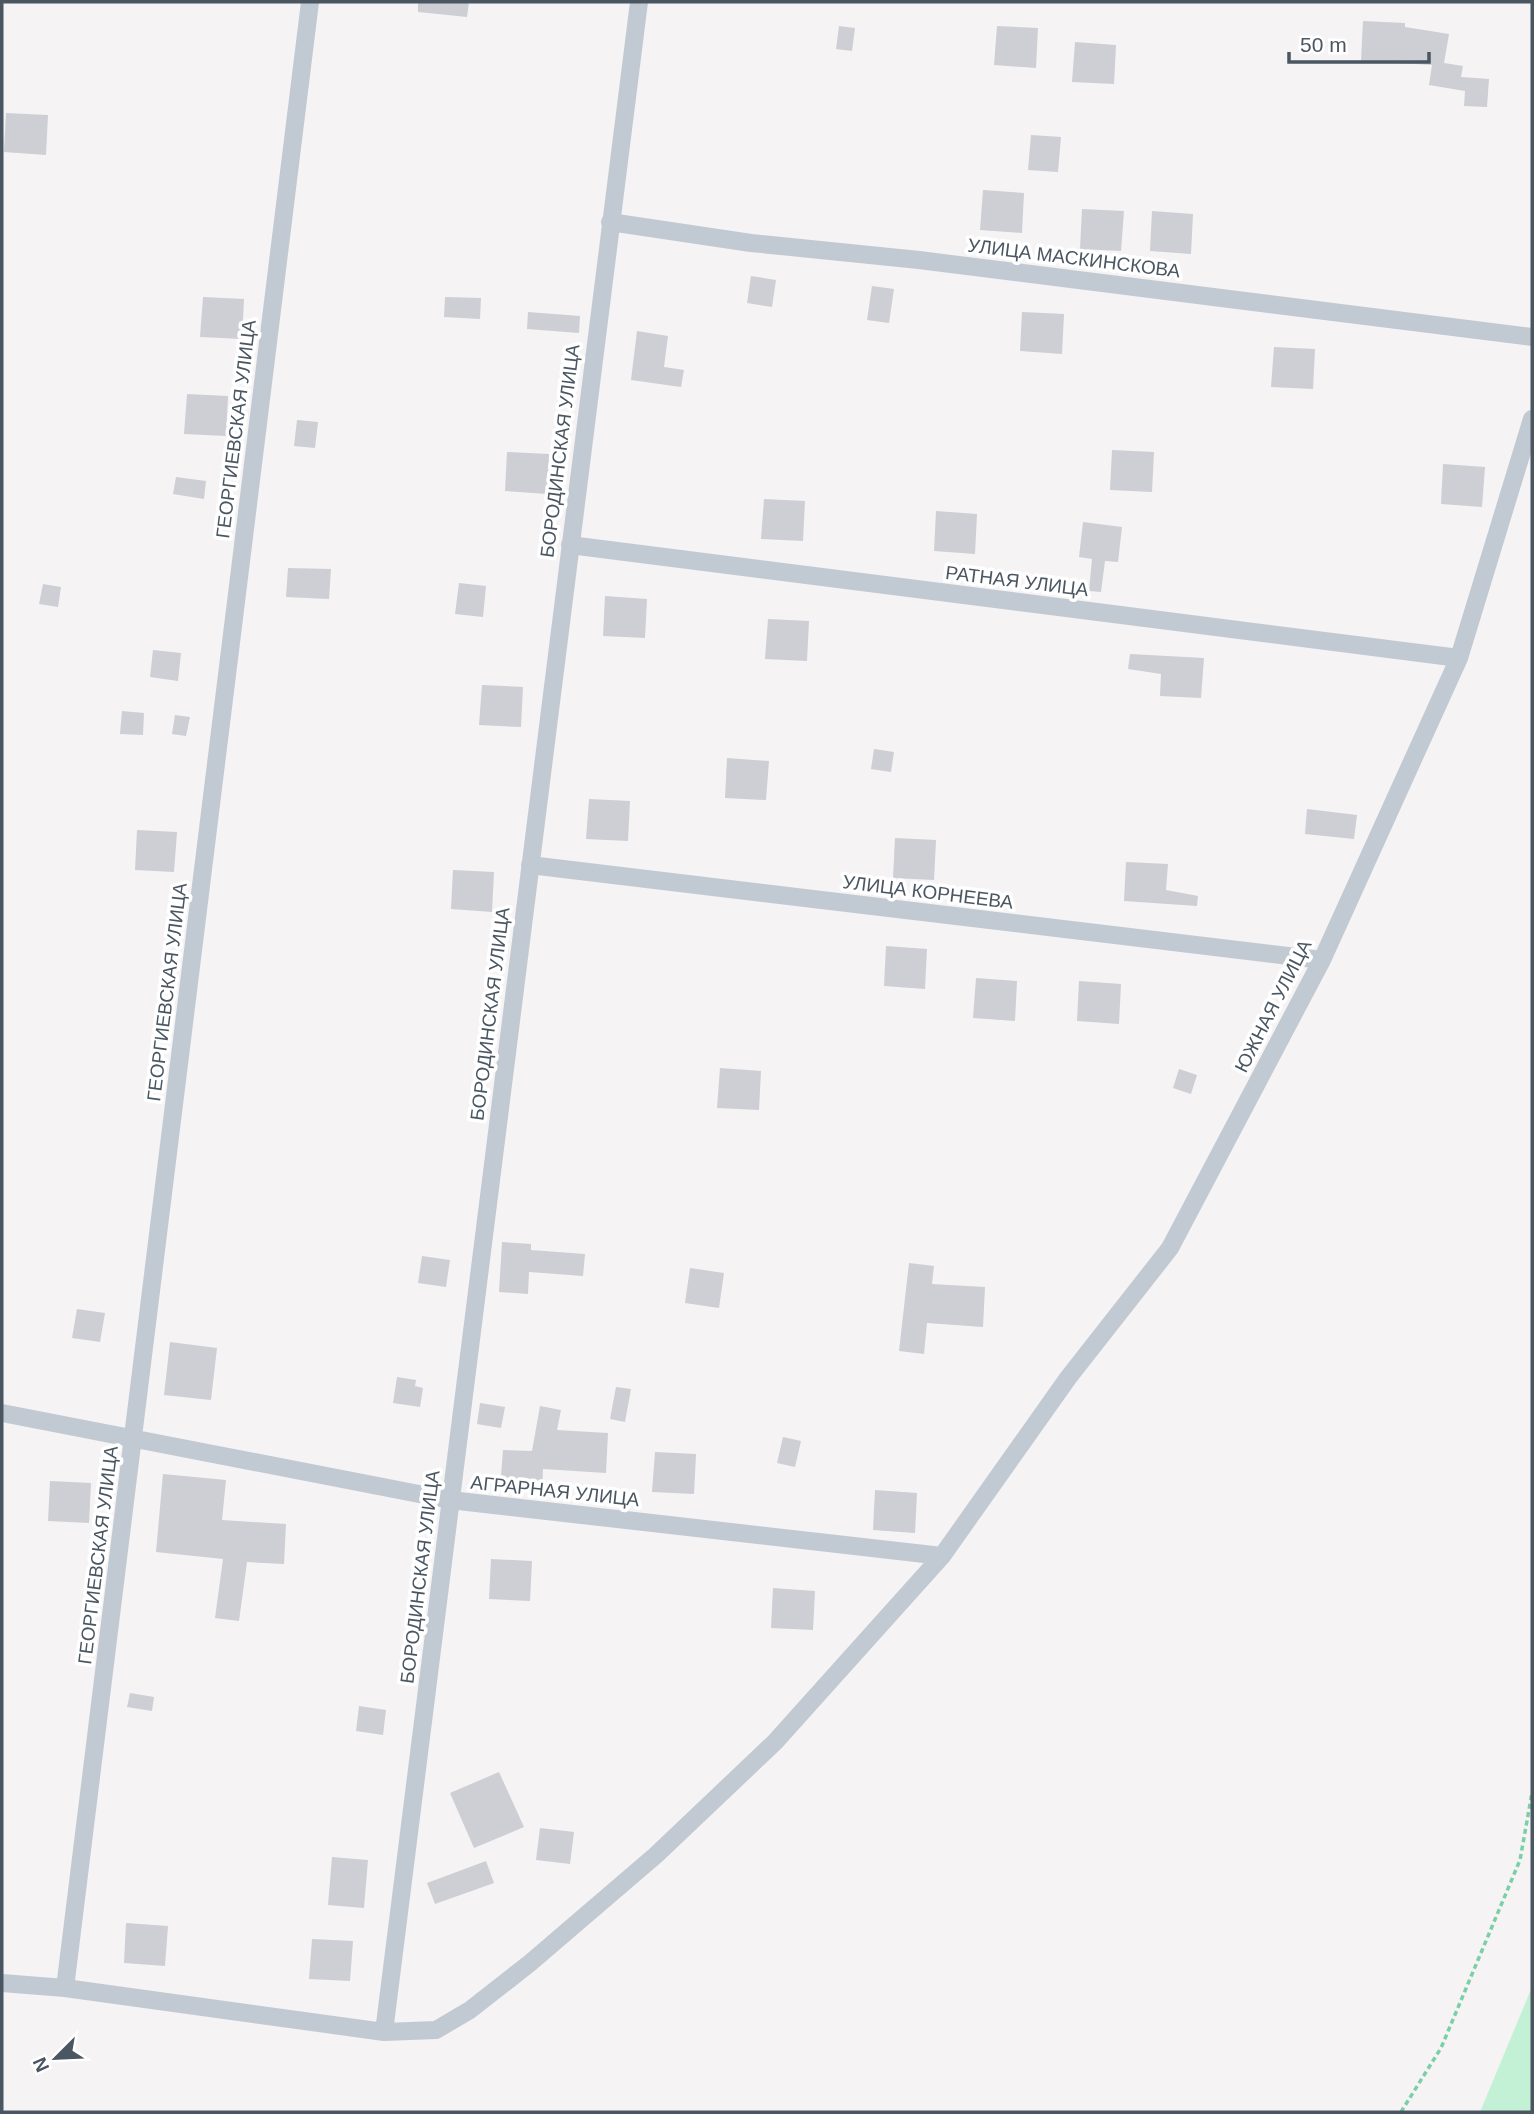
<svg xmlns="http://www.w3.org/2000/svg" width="1534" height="2114" font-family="Arial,sans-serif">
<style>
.green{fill:#c3f1d5}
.building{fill:#cdcfd5}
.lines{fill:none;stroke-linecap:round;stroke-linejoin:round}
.path{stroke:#7ad0a6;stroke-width:3.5;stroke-dasharray:5 3.5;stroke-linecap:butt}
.street{stroke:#c1cad2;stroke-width:18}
.labels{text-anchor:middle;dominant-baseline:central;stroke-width:7;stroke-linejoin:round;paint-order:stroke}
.street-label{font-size:19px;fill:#4a5661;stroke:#fff}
</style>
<rect width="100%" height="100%" fill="#f5f3f3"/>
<path class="green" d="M1532 1987V2112H1480Z"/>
<path class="building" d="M418 2H469L467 17 418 12Z
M1363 21 1405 23V27L1449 34 1444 63 1463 66 1461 77 1489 79 1487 107 1464 106 1465 91 1429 85 1432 65 1361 61Z
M839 26 855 28 852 51 836 49Z
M997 26 1038 28 1036 68 994 65Z
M1075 42 1116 45 1114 84 1072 82Z
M6 113 48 115 46 155 4 152Z
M1031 135 1061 137 1058 172 1028 170Z
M983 190 1024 193 1022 233 980 230Z
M1082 209 1124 211 1121 251 1080 249Z
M1152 211 1193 214 1191 254 1150 251Z
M751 276 776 280 772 307 747 303Z
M872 286 894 289 889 323 867 320Z
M203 297 244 299 242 339 200 337Z
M445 297 481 298 480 319 444 317Z
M528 312 580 316 579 333 527 329Z
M1022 312 1064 314 1062 354 1020 351Z
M637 331 668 336 664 367 684 370 681 387 631 380Z
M1274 347 1315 349 1313 389 1271 387Z
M187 394 228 396 226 436 184 434Z
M297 420 318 422 315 448 294 446Z
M1112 450 1154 452 1152 492 1110 490Z
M507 452 549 454 547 494 505 491Z
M1443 464 1485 467 1482 507 1441 504Z
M176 477 206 481 204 499 173 494Z
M764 499 805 501 803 541 761 539Z
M936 511 977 514 975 554 934 551Z
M1083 522 1122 527 1118 562 1105 561 1101 592 1089 591 1092 559 1079 557Z
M288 568 331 569 329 599 286 597Z
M459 583 486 586 483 617 455 614Z
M43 584 61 587 58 607 39 604Z
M605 596 647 599 645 638 603 636Z
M768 619 809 621 807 661 765 659Z
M153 650 181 653 178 681 150 677Z
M1130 654 1204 658 1201 698 1160 696 1161 674 1128 669Z
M482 685 523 687 521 727 479 725Z
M122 711 144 713 143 735 120 734Z
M175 715 190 717 186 736 172 734Z
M874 749 894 752 891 772 871 769Z
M727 758 769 761 766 800 725 798Z
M589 799 630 801 628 841 586 839Z
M1307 809 1357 815 1354 839 1305 834Z
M137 830 177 832 174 872 135 870Z
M895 838 936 840 934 880 893 878Z
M1126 862 1168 864 1166 890 1198 896 1197 906 1124 901Z
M453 870 494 872 492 912 451 909Z
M886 946 927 949 925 989 884 986Z
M976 978 1017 981 1015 1021 973 1018Z
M1079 981 1121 984 1119 1024 1077 1021Z
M720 1068 761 1071 759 1110 717 1108Z
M1179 1069 1197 1075 1191 1094 1173 1088Z
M502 1242 531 1244V1250L585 1254 583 1276 529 1272 528 1294 499 1292Z
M422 1256 450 1260 446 1287 418 1283Z
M909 1263 934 1266 932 1284 985 1287 983 1327 927 1323 924 1354 899 1351Z
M690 1268 724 1273 719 1308 685 1303Z
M77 1309 105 1313 100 1342 72 1338Z
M170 1342 217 1348 211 1400 164 1395Z
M397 1377 416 1380 415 1386 423 1388 420 1407 393 1403Z
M616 1387 631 1389 625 1422 610 1419Z
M480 1403 505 1407 501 1428 477 1424Z
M540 1406 561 1410 557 1430 608 1433 606 1473 543 1469 542 1492 500 1489 503 1450 532 1451Z
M783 1437 801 1441 795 1467 777 1463Z
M655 1452 696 1454 694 1494 652 1492Z
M163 1474 226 1480 222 1520 286 1524 284 1564 247 1562 239 1621 215 1618 223 1559 156 1552Z
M50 1481 91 1483 89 1523 48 1521Z
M875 1490 917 1493 915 1533 873 1530Z
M491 1559 532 1561 530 1601 489 1599Z
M773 1588 815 1591 813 1630 771 1628Z
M130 1693 154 1697 152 1711 127 1707Z
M359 1706 386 1710 383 1735 356 1731Z
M499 1772 524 1827 474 1848 450 1793Z
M540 1828 574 1832 570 1864 536 1860Z
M332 1857 368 1860 364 1908 328 1905Z
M486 1861 494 1883 435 1904 427 1883Z
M126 1923 168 1926 165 1966 124 1963Z
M312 1939 353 1941 350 1981 309 1979Z"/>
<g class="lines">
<path class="path" d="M1401 2112 1441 2048 1520 1860 1532 1793"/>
<path class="street" d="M610 222 751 243 919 260 1532 337
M570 545 1459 658
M530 865 1322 960
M2 1413 450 1500 942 1556
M2 1983 65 1988 384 2032 436 2030 470 2010 530 1963 656 1855 775 1742 942 1556 1068 1378 1170 1248 1322 960 1459 658 1532 419
M65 1988 310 2
M384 2032 639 2"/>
</g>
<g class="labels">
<g class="street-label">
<text transform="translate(1074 258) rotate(7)">УЛИЦА МАСКИНСКОВА</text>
<text transform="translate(236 429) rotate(-83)">ГЕОРГИЕВСКАЯ УЛИЦА</text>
<text transform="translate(560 451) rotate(-83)">БОРОДИНСКАЯ УЛИЦА</text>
<text transform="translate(1017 581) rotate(7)">РАТНАЯ УЛИЦА</text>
<text transform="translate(928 892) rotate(7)">УЛИЦА КОРНЕЕВА</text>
<text transform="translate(167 992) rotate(-83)">ГЕОРГИЕВСКАЯ УЛИЦА</text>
<text transform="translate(1273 1006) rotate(-63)">ЮЖНАЯ УЛИЦА</text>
<text transform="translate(490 1014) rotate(-83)">БОРОДИНСКАЯ УЛИЦА</text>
<text transform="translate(555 1491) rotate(6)">АГРАРНАЯ УЛИЦА</text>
<text transform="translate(98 1555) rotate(-83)">ГЕОРГИЕВСКАЯ УЛИЦА</text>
<text transform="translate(420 1577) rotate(-83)">БОРОДИНСКАЯ УЛИЦА</text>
</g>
</g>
<rect width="1534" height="2114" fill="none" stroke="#4a5661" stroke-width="7"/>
<g transform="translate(56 2058) rotate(246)" stroke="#ffffff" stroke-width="5" paint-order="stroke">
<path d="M0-5L12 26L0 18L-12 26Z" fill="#4a5661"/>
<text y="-10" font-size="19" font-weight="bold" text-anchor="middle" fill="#4a5661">N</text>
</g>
<path d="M1289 52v10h140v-10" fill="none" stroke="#4a5661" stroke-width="3.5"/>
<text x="1300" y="52" font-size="21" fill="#4a5661" stroke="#ffffff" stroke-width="5" paint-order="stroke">50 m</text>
</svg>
